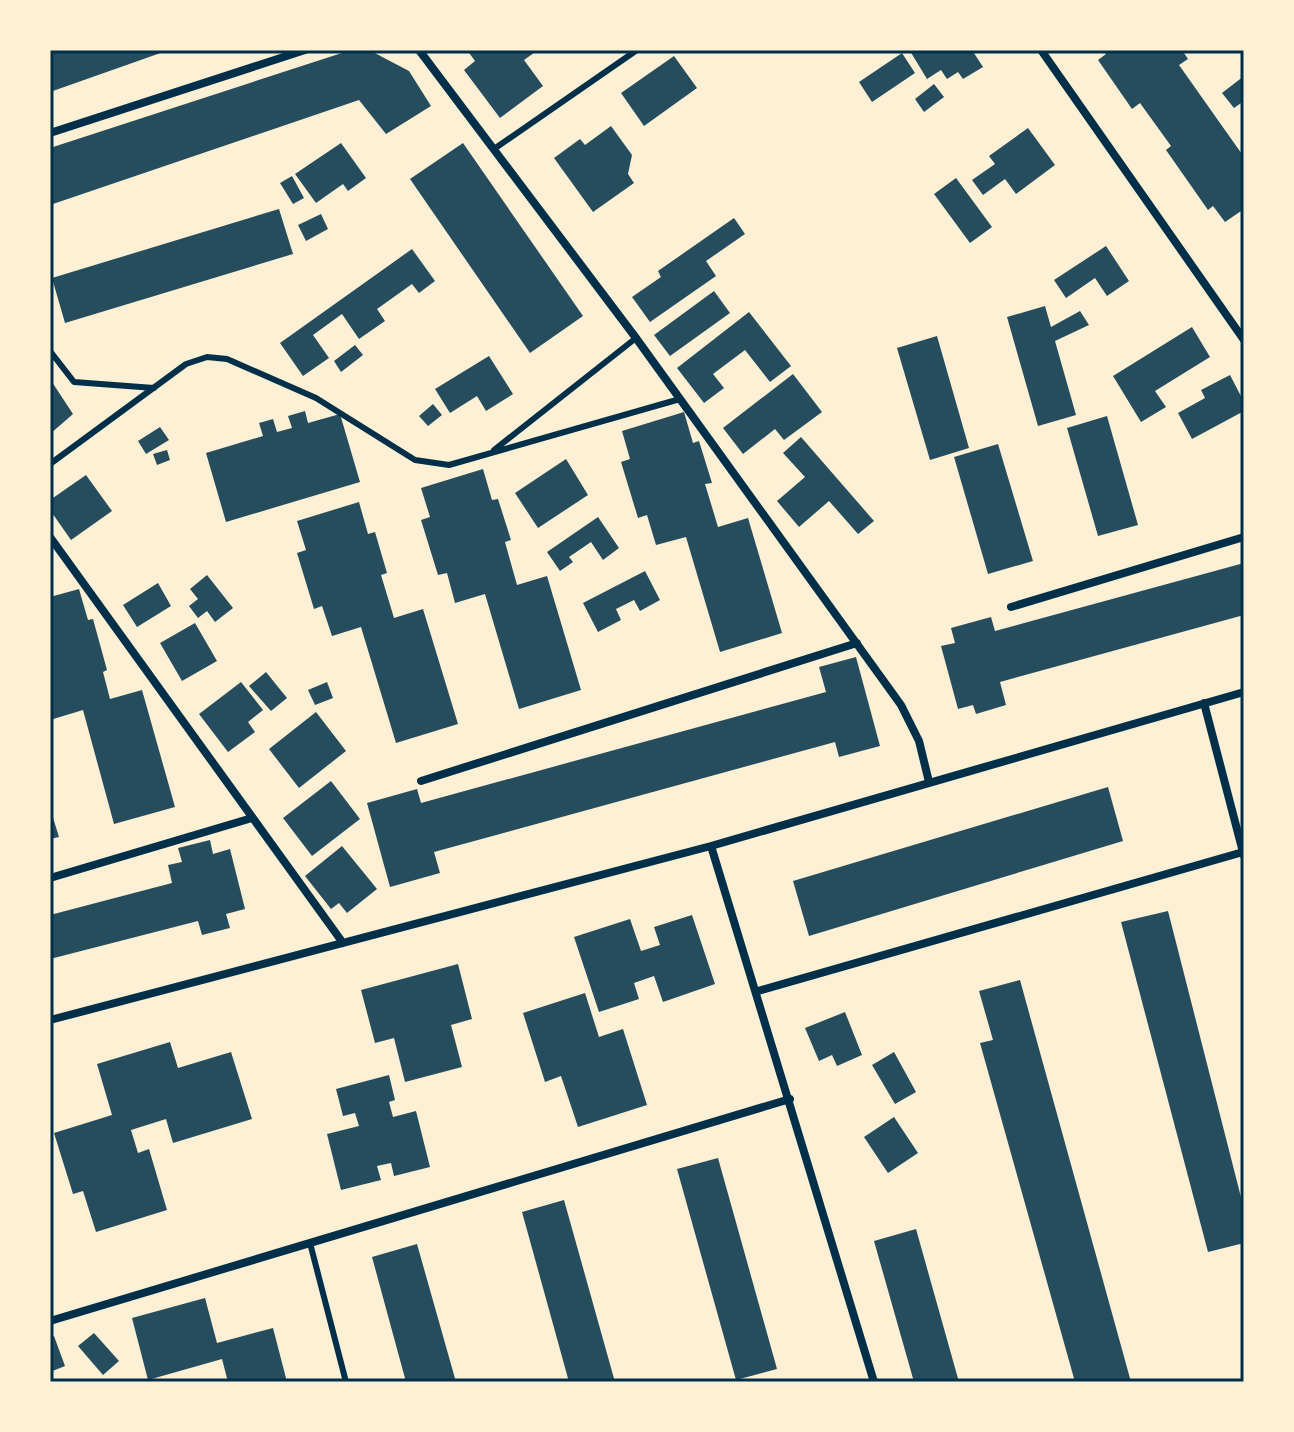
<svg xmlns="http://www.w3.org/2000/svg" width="1294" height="1432" font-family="'Noto Serif',serif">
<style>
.building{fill:#264d5e}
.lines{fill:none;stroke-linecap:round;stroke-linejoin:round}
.service{stroke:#003049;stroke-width:6}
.minor{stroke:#003049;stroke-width:8}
.neatline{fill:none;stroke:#003049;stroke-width:3}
</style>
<rect width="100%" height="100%" fill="#fdf0d5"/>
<path class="building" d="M50 50H169L50 92Z
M351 50H369L409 71 431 106 386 134 359 100 50 205V148Z
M467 50H538L524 60 543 86 500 118 464 70 475 61Z
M972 50 983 67 963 79 958 72 947 79 941 70 927 79 910 51Z
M1103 50H1182L1188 59 1179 65 1244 157V209L1225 222 1213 206 1208 210 1166 150 1171 146 1140 103 1132 109 1098 60 1106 54Z
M902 53 915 73 872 102 859 82Z
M674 56 697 88 644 126 621 93Z
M1244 76V101L1234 108 1222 93Z
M934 84 944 97 924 112 915 99Z
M611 126 632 155 628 174 634 183 593 212 554 158 580 139 585 145Z
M1028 128 1055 165 1016 194 1005 179 983 195 972 180 995 164 989 156Z
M341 143 366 178 348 191 343 184 316 203 295 174Z
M463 143 583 316 530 353 410 179Z
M292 176 304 198 293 204 280 183Z
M956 178 992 227 970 243 934 194Z
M279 209 293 254 65 323 52 278Z
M321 214 328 229 306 241 298 225Z
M734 218 745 234 706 261 716 276 650 322 632 297 661 277 658 271Z
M1106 246 1129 281 1107 296 1095 278 1066 298 1054 280Z
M412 249 435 281 419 293 412 284 377 309 385 321 359 339 342 314 313 335 329 358 303 376 280 343Z
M714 291 730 313 670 356 654 335Z
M1045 306 1051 327 1080 311 1089 325 1055 341 1076 415 1038 426 1007 317Z
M749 312 791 366 770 382 745 350 713 374 724 388 704 403 677 368Z
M1192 327 1210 357 1155 391 1166 407 1141 422 1113 376Z
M937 336 969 448 930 460 897 348Z
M355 345 363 355 341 372 334 361Z
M489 356 513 394 486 411 477 396 450 413 435 389Z
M793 374 822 412 784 440 775 429 743 454 723 428Z
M1230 375 1244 402V411L1192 439 1178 413 1205 398 1201 390Z
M50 379 73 414 50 434Z
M433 404 442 415 428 426 419 416Z
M305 411 308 423 340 414 360 482 226 522 206 453 263 436 259 423 273 419 277 432 292 428 288 416Z
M684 412 693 443 699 441 712 483 705 484 718 527 748 518 782 633 720 652 686 537 656 545 647 515 638 518 621 462 630 459 622 431Z
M1107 416 1138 525 1098 536 1067 428Z
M160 427 169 440 146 454 138 441Z
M801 437 874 521 858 534 829 501 799 527 777 501 805 477 783 453Z
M998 444 1033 561 988 574 954 457Z
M167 450 170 460 157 465 153 454Z
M566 459 588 495 538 528 515 493Z
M483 469 492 500 498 499 511 540 505 542 517 585 547 576 581 690 519 709 485 594 455 603 447 573 438 575 421 520 430 517 421 488Z
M86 475 112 511 71 540 50 510V500Z
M359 502 368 534 375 532 387 573 381 575 394 618 423 609 458 724 396 743 361 627 332 636 322 606 314 609 297 553 306 550 297 521Z
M598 517 619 548 603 560 591 542 569 557 573 562 560 571 547 552Z
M1244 563V615L1000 682 1006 705 976 714 973 705 958 709 941 646 955 643 951 628 991 617 995 631Z
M645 571 660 600 640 611 634 600 616 609 621 620 598 632 583 603Z
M207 575 233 608 215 622 207 611 198 618 189 606 198 599 190 589Z
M158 583 171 606 137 627 123 605Z
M79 589 88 620 93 619 107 670 103 672 110 699 142 690 175 807 114 824 83 710 50 720V597Z
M195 623 217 661 182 681 160 643Z
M856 657 880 746 839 757 835 742 434 852 440 873 390 887 367 803 417 789 421 803 826 692 819 667Z
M266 672 287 698 271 711 249 686Z
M241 682 263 710 248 722 255 732 228 752 199 714Z
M327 682 333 698 315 705 308 690Z
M316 712 346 751 299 788 269 749Z
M331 781 360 819 312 856 283 818Z
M1108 787 1123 841 809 936 793 881Z
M50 808 59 837 50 839Z
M210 840 213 854 230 849 245 909 226 914 230 928 202 935 198 921 50 959V915L172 883 168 865 182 862 178 848Z
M342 846 377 889 347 913 339 903 331 909 305 876Z
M1168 911 1244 1209V1243L1208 1252 1121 922Z
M692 915 715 984 663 1002 654 976 634 983 639 999 599 1012 574 937 630 919 641 951 660 945 654 927Z
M458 964 472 1019 451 1025 462 1067 405 1082 394 1038 375 1043 361 990Z
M1020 980 1131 1382H1075L980 1043 993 1040 979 991Z
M585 993 599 1037 623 1029 647 1105 578 1127 561 1076 545 1082 523 1013Z
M845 1012 862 1055 837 1066 832 1055 819 1061 805 1028Z
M170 1042 178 1068 231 1052 252 1119 173 1143 166 1119 131 1130 138 1153 149 1149 167 1210 96 1232 83 1191 73 1194 54 1133 112 1115 97 1064Z
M894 1052 916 1092 895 1104 872 1065Z
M389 1075 395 1100 389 1102 393 1117 416 1111 430 1167 394 1176 391 1163 377 1166 381 1180 341 1190 327 1134 359 1126 355 1113 343 1116 336 1089Z
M894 1117 918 1153 888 1173 864 1137Z
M718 1158 777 1369 736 1380 677 1169Z
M564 1200 615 1382H569L522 1212Z
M916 1229 959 1382H914L874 1241Z
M417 1244 456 1382H406L372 1257Z
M205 1298 217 1343 273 1328 287 1382H228L222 1359 148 1380 132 1318Z
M94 1333 119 1361 103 1375 78 1346Z
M54 1336 65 1366 50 1372V1337Z"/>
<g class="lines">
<path class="service" d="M494 149 637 50
M50 351 74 382 154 388
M494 450 636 338
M50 464 186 364 207 357 227 359 316 398 415 460 449 465 680 399
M310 1243 346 1382"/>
<path class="minor" d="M419 50 636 338 901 705 919 741 929 782
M1041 50 1244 340
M50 133 305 50
M50 537 343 943
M1011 607 1244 537
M1204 703 1244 856
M421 781 857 643
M711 846 874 1382
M50 878 252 818
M758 991 1243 852
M50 1020 711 846 1244 692
M50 1321 790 1099"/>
</g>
<rect width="1294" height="1432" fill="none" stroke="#fdf0d5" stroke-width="104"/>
<rect x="52" y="52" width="1190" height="1328" class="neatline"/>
</svg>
